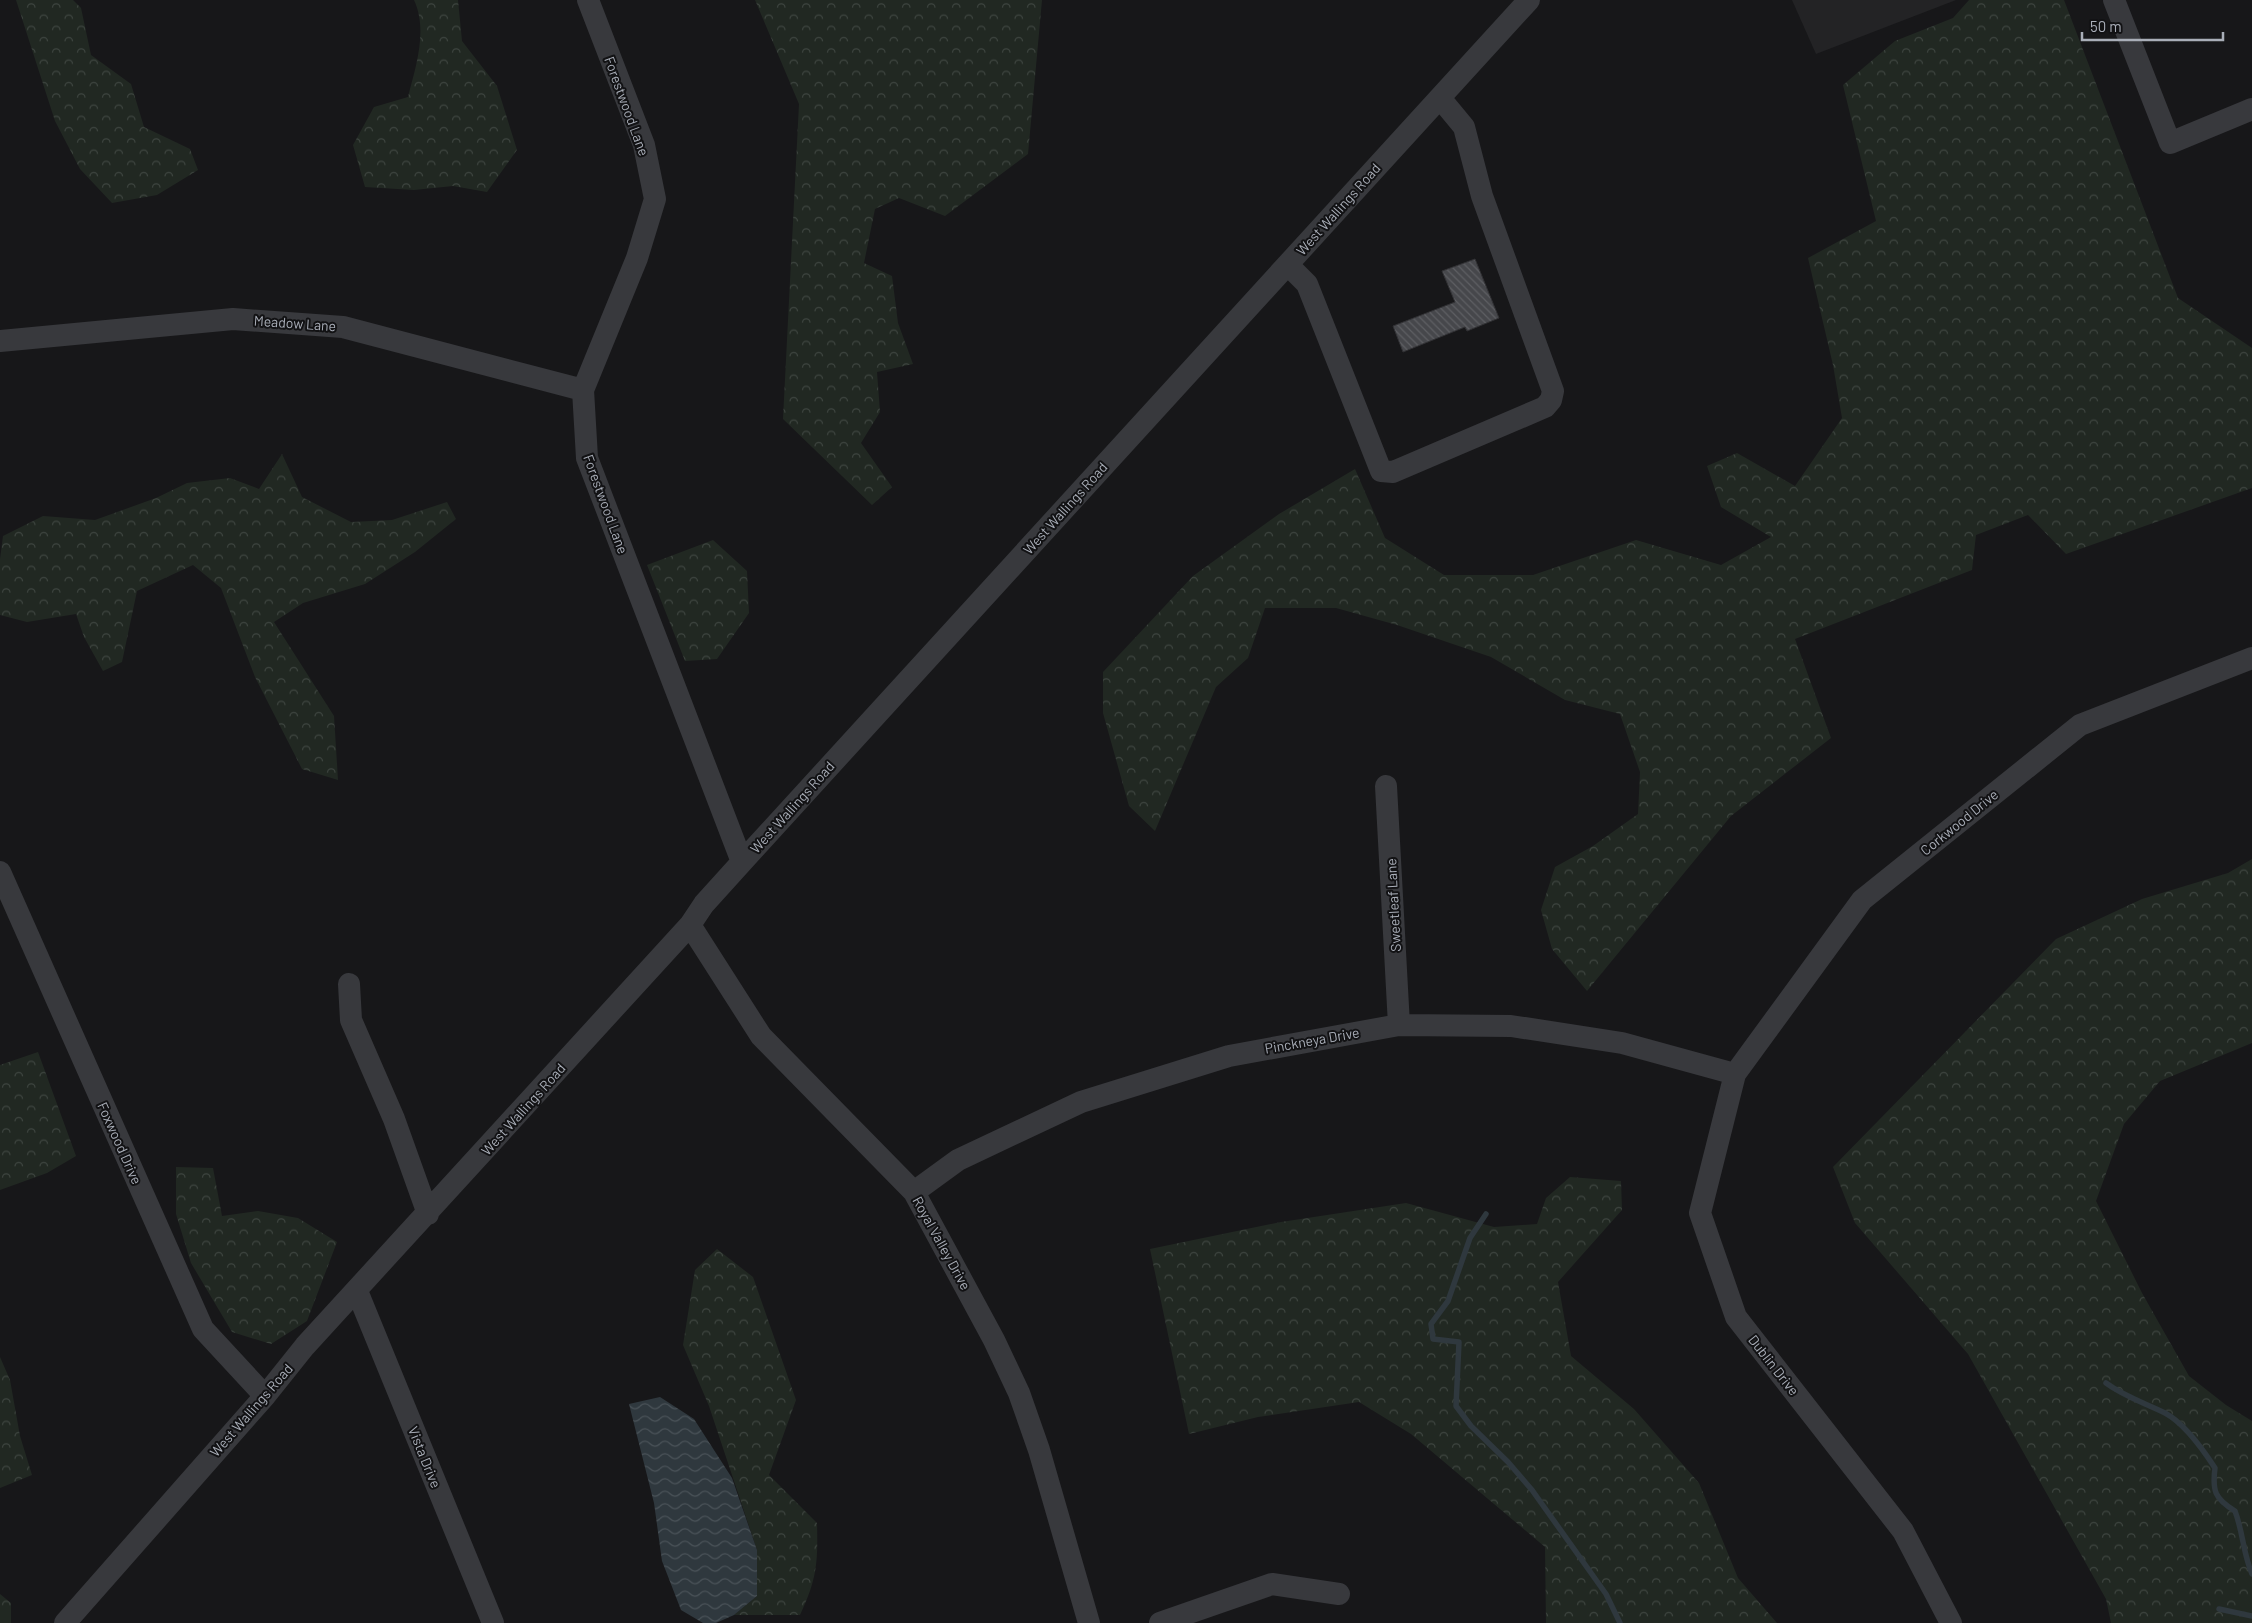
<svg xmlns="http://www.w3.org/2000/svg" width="2252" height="1623" font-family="Barlow,sans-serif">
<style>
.built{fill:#232325}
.forest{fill:url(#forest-crowns)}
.water{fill:url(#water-waves)}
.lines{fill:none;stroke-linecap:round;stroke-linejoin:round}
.stream{stroke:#2f383e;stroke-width:5.5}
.building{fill:url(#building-back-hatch);stroke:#313134}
.minor{stroke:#38393d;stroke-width:22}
.labels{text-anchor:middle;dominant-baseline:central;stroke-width:4;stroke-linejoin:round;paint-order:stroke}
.street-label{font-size:14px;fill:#a9aeb8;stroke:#121214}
</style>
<defs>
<pattern id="forest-crowns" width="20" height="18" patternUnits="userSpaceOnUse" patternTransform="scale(1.25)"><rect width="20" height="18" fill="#212822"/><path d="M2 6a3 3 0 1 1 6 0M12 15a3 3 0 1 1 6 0" fill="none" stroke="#3e4540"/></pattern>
<pattern id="water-waves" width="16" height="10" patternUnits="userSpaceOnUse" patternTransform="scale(1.25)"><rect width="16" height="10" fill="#2f383e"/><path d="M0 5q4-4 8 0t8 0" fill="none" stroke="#4a5258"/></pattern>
<pattern id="building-back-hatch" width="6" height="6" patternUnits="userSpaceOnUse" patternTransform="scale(1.25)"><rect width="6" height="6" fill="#46474b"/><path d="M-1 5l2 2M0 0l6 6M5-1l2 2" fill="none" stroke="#5e5f63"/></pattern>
</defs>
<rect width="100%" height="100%" fill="#171719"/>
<path class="built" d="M1792 0H1956L1816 54Z"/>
<path class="forest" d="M16 0H73L81 8 91 55 131 84 144 127 190 149 198 170 157 195 112 203 80 169 55 121Z
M414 0H458L462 41 497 86 517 150 487 192 453 186 414 190 365 187 353 145 374 107 408 97C416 66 428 30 414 0Z
M755 0H1042L1028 154 945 216 899 198 875 209 864 263 892 276 898 323 913 364 877 372 880 412 861 443 892 487 872 505 783 419 799 104Z
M1969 0H2064L2178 298 2252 348V488L2066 554 2028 515 1976 535 1972 570 1795 639 1831 738 1731 816 1587 991 1552 949 1541 910 1555 867 1593 846 1638 814 1640 772 1620 714 1565 700 1491 657 1397 625 1336 608H1265L1248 658 1216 687 1155 831 1129 806 1103 713V672L1193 576 1279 514 1355 469 1385 538 1444 575H1533L1636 540 1721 565 1771 537 1721 507 1707 466 1737 453 1795 486 1842 418 1833 365 1808 258 1876 221 1843 85 1895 41 1953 18Z
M282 454 302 497 351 522 392 520 447 502 456 519 415 552 365 584 303 603 274 622 334 716 338 780 302 769 255 677 221 588 193 565 137 591 122 662 103 671 84 637 76 614 27 622 0 615V559L3 536 43 516 95 520 156 498 187 483 230 478 259 489Z
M713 540 747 571 749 613 717 659 685 661 647 565Z
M2252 859V1043L2160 1081 2124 1124 2096 1201 2142 1293 2189 1376 2226 1405 2252 1421V1623H2111L2106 1599 1968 1354 1855 1223 1833 1167 2056 939 2142 899 2228 873Z
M38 1052 76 1156 47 1173 0 1190V1065Z
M176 1167 213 1168 222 1216 258 1211 298 1218 337 1242 307 1321 271 1344 232 1332 191 1263 176 1214Z
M1570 1177 1621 1181 1622 1210 1558 1282 1571 1356 1634 1409 1699 1483 1738 1578 1777 1623H1546L1545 1547 1411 1434 1359 1402 1258 1417 1189 1434 1150 1249 1281 1222 1406 1203 1494 1227 1537 1224 1546 1198Z
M717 1249 753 1277 796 1400 769 1475 817 1523C818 1562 817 1579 800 1615H734L757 1596V1550L709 1406 683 1345 695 1270Z
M0 1357 10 1380 20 1436 32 1475 0 1488Z
M0 1594 11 1603V1623H0Z"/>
<path class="water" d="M660 1397 694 1419 732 1478 757 1550V1596L734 1615 716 1623H703L681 1610 662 1561 654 1503 629 1404Z"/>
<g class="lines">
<path class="stream" d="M1486 1214 1470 1238 1448 1301 1431 1324 1433 1339 1459 1342 1456 1406 1471 1426 1508 1462 1532 1490 1606 1594 1620 1623
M2106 1383C2125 1397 2145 1403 2165 1413 2184 1423 2204 1451 2215 1468 2212 1491 2215 1499 2235 1511 2243 1532 2243 1553 2252 1574
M2219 1609 2252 1616"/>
</g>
<path class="building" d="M1475 259 1499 318 1467 331 1465 327 1403 352 1393 326 1455 302 1442 271Z"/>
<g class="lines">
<path class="minor" d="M588 0 644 145 655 199 637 258 583 390 587 458 742 862
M2114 0 2170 143 2252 109
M1288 265 1307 284 1381 471 1393 472 1545 407 1551 400 1553 391 1482 196 1464 127 1440 98
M0 341 233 319 343 327 583 390
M1386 786 1399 1025
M0 872 203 1329 265 1396
M690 925 761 1036 914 1192 994 1340 1019 1393 1039 1450 1089 1623
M349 984 351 1020 394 1119 428 1214
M914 1192 958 1160 1081 1102 1229 1056 1399 1025 1511 1026 1622 1043 1735 1074
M357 1291 493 1623
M65 1623 265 1396 305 1346 690 925 704 904 742 862 1529 0
M1160 1623 1272 1584 1339 1594
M1951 1623 1903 1531 1736 1317 1700 1213 1735 1074 1862 900 2080 725 2252 658"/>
</g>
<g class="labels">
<g class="street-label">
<text transform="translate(627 106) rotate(70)">Forestwood Lane</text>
<text transform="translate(1338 209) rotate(-48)">West Wallings Road</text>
<text transform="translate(295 323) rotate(4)">Meadow Lane</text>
<text transform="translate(606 504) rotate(70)">Forestwood Lane</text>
<text transform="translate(1065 508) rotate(-48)">West Wallings Road</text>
<text transform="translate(792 807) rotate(-48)">West Wallings Road</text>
<text transform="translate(1959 822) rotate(-39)">Corkwood Drive</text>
<text transform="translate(1393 905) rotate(-93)">Sweetleaf Lane</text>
<text transform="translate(1312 1040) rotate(-10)">Pinckneya Drive</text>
<text transform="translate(523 1109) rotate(-48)">West Wallings Road</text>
<text transform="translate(120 1143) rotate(66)">Foxwood Drive</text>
<text transform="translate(942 1243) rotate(61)">Royal Valley Drive</text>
<text transform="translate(1774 1365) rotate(52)">Dublin Drive</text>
<text transform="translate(251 1410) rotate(-49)">West Wallings Road</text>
<text transform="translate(425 1457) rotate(68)">Vista Drive</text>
</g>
</g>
<path d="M2082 32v8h141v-8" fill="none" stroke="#a9aeb8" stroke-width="2.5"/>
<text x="2090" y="32" font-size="15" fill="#a9aeb8" stroke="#121214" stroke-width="4" paint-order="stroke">50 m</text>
</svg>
